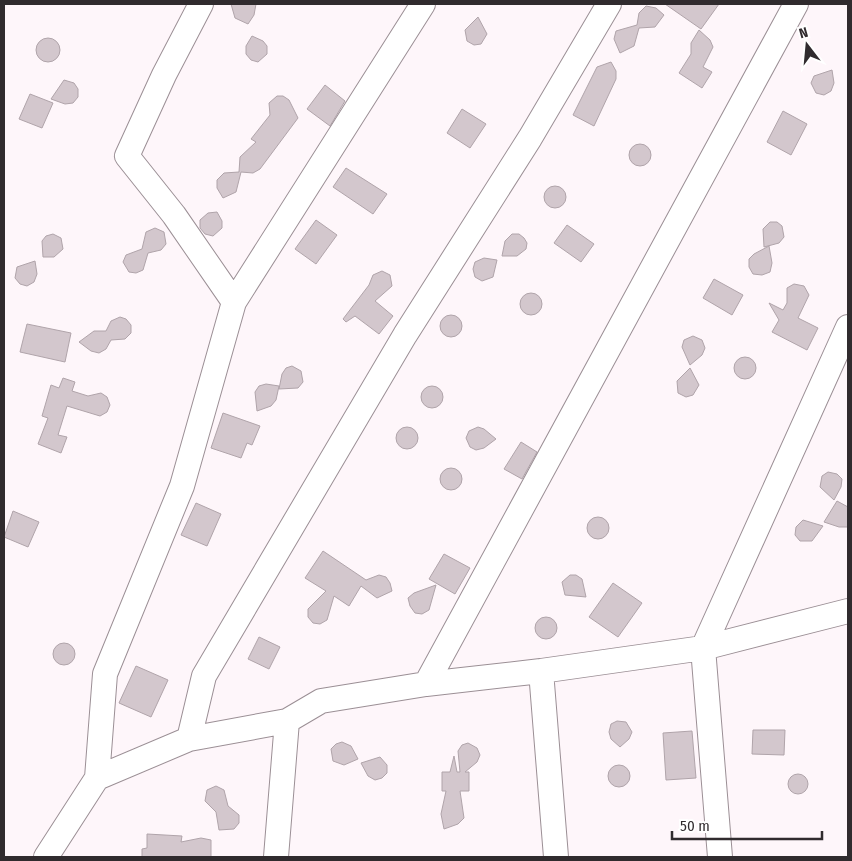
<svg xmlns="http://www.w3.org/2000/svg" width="852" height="861" font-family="'Fira Sans Condensed',sans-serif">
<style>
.building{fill:#d3c7cd;stroke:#b0a4aa}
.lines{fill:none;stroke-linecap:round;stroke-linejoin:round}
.street-casing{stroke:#9b8f95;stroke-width:26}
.street{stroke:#fff;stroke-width:24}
</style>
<rect width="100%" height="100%" fill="#fef6fa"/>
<path class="building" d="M231 4H256L254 15 248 24 235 18Z
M665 4H719L701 29Z
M646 6 656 8 664 15 655 27 639 28 634 46 620 53 614 39 616 31 637 25 639 13Z
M478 17 487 34 481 44 474 45 467 41 465 30Z
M699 30 710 40 713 47 703 67 712 72 702 88 679 73 691 54V43Z
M252 36 263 41 267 46V54L258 62 251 60 246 54V46Z
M36 50a12 12 0 1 1 24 0a12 12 0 1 1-24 0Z
M611 62 616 71V79L594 126 573 115 597 67Z
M832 70 834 83 831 91 824 95 816 93 811 83 814 76Z
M64 80 74 83 78 89V97L73 103 65 104 51 99Z
M325 85 345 101 330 126 307 109Z
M30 94 53 103 42 128 19 119Z
M277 96H283L289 100 298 118 260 169 253 173 241 172 236 192 223 198 217 188V180L224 173 239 172 240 157 256 142 251 139 270 115 269 103Z
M462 109 486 124 470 148 447 133Z
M783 111 807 124 791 155 767 142Z
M629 155a11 11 0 1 1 22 0a11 11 0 1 1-22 0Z
M346 168 387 194 373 214 333 187Z
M544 197a11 11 0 1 1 22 0a11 11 0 1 1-22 0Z
M217 212 222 221V228L213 236 205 234 200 228V220L208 213Z
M316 220 337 235 316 264 295 249Z
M770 222H777L782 226 784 237 779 243 764 247 763 229Z
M567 225 594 244 581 262 554 243Z
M155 228 164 232 166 244 161 250 148 253 143 270 136 273 129 272 123 262 126 255 142 249 146 232Z
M53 234 61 238 63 249 54 257H43L42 241 46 236Z
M512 234H519L524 238 527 243 526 249 517 256H502L505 241Z
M769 246 772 263 770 272 762 275 753 274 749 267V259L754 254Z
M484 258 497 260 493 277 482 281 475 277 473 269 475 262Z
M35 261 37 274 34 282 27 286 20 284 15 278 17 267Z
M382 271 390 275 392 286 375 301 393 316 379 334 355 316 346 322 343 319 369 285 373 275Z
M714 279 743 295 732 315 703 298Z
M794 284 804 286 809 295 798 318 818 328 807 350 772 332 779 320 769 303 783 310 787 303V288Z
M520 304a11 11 0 1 1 22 0a11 11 0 1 1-22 0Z
M440 326a11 11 0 1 1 22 0a11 11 0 1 1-22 0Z
M120 317 126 319 131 325V333L125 339 111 340 106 349 99 353 91 351 79 342 94 331H106L111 321Z
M27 324 71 333 65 362 20 352Z
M693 336 702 340 705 348 702 355 690 365 682 347 684 340Z
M734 368a11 11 0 1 1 22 0a11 11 0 1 1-22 0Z
M292 366 301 371 303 382 298 388 279 389 282 374 286 368Z
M690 368 699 385 693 395 686 397 678 393 677 381Z
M63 378 75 382 72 391 88 396 101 393 107 397 110 405 107 412 100 416 67 406 58 435 67 437 61 453 38 444 48 418 42 416 51 385 59 388Z
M266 384 279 386 276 400 271 406 257 411 255 392 259 386Z
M421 397a11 11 0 1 1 22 0a11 11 0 1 1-22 0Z
M223 413 260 426 252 445 247 443 241 458 211 448Z
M396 438a11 11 0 1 1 22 0a11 11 0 1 1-22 0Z
M478 427 484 429 496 439 484 448 476 450 470 447 466 438 469 431Z
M521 442 537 452 522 479 504 469Z
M440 479a11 11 0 1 1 22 0a11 11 0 1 1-22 0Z
M828 472 837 474 842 479 841 487 834 500 820 487 822 476Z
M837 501 848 507V527H839L824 522Z
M196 503 221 514 207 546 181 535Z
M13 511 39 522 28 547 4 537Z
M587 528a11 11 0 1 1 22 0a11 11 0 1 1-22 0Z
M803 520 823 526 812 541H800L795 535 796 527Z
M323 551 366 580 379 575 386 577 390 583 392 591 377 598 361 586 349 606 334 596 327 620 320 624 313 623 308 617V609L326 591 305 578Z
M444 554 470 568 455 594 429 579Z
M570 575H576L582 579 586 597 565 595 562 582Z
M613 583 642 603 618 637 589 617Z
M436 585 429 610 422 614 415 613 410 606 408 598 414 593Z
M535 628a11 11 0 1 1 22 0a11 11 0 1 1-22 0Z
M259 637 280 647 269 669 248 659Z
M53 654a11 11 0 1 1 22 0a11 11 0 1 1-22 0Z
M136 666 168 680 151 717 119 703Z
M617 721 626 722 632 732 629 739 620 747 611 739 609 732 611 724Z
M753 730H785L784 755 752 754Z
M692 731 696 778 666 780 663 733Z
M342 742 351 746 358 759 344 765 333 761 331 749 336 744Z
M468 743 477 748 480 755 477 762 465 772H469V791H460L464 818 458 824 444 829 441 814 446 791H442V772H450L454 756 457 772H460L458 751 462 745Z
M380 757 387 765V773L382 778 375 780 368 776 361 763Z
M608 776a11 11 0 1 1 22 0a11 11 0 1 1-22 0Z
M788 784a10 10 0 1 1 20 0a10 10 0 1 1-20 0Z
M216 786 224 790 228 806 239 815V823L234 829 219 830 216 812 205 801 207 790Z
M147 834 182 836 181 842 201 838 211 840V857H142V849L147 848Z"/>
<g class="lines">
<defs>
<path id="street" d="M201 4 164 75 127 156 174 215 234 302
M541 671 556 857
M426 684 796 4
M189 739 204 676 405 335 530 138 609 4
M97 778 105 674 182 486 234 302 423 4
M46 857 97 778 189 739 287 721 321 701 426 684 541 671 703 648 848 611
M276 857 287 721
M720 857 703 648 848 327"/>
</defs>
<use href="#street" class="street-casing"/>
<use href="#street" class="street"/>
</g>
<rect width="852" height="861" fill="none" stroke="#302b2e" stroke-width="10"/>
<g transform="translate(807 45) rotate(344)" stroke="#ffffff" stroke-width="4" paint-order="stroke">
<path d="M0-4L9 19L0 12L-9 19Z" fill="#302b2e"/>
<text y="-8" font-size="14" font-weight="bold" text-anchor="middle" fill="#302b2e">N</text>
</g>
<path d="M672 831v8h150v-8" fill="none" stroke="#302b2e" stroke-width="2.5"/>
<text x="680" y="831" font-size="15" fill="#302b2e" stroke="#ffffff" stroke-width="4" paint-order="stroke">50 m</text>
</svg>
